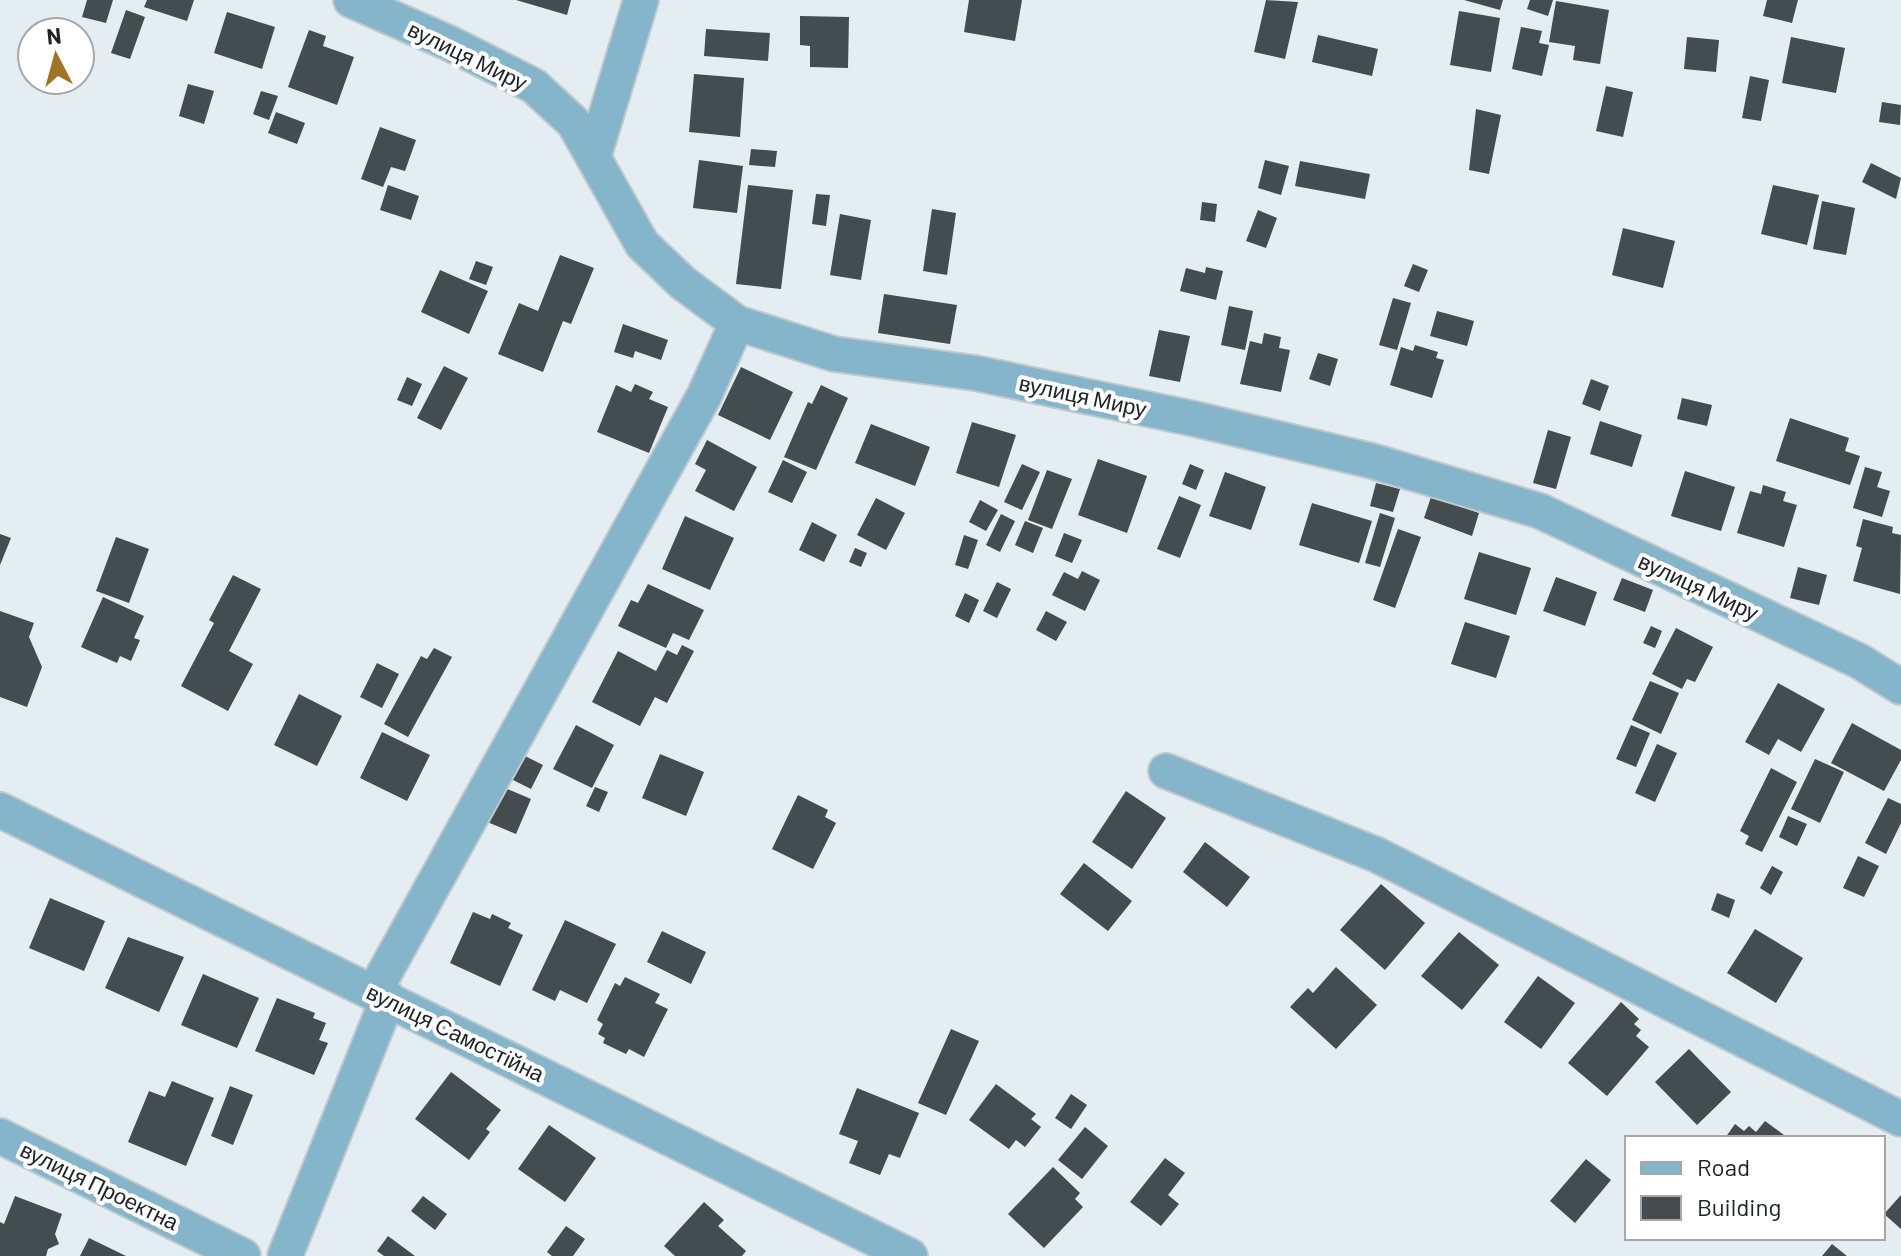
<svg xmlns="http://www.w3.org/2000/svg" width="1901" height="1256" font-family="Barlow,sans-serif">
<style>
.building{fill:#434c4f}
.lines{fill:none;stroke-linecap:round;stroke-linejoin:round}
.minor-casing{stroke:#c0c9cd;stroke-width:38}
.minor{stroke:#85b5ca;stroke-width:34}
.labels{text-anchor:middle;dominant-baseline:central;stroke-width:8;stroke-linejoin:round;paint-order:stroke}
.street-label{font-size:22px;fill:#202325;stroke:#fff}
</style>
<rect width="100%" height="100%" fill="#e3edf2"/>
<path class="building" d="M87 0H113L106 23 82 17Z
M147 0H194L187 21 144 7Z
M516 0H571L567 15Z
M969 0H1022L1015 41 964 32Z
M1266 0 1298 2 1285 59 1254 52Z
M1464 0H1503L1500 10Z
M1530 0H1553L1548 16 1527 9Z
M1767 0H1798L1792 23 1763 16Z
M1556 1 1609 10 1600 64 1573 60 1575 46 1549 42Z
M126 10 145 17 130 59 111 53Z
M1459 11 1500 18 1491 72 1450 65Z
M227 12 275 27 262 69 214 53Z
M800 16 849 17 848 68 810 67V46L800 45Z
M1521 27 1542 31 1539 43 1549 45 1542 76 1512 69Z
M706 29 770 33 768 61 704 56Z
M309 30 326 36 323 46 354 57 337 105 288 87Z
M1318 35 1378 49 1372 76 1312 62Z
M1687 37 1719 40 1716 72 1684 69Z
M1791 37 1845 48 1836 93 1782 83Z
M694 74 744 78 740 137 689 132Z
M1750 76 1769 80 1761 121 1742 118Z
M188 84 214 91 204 124 179 116Z
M1606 86 1633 92 1623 137 1596 131Z
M261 91 278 96 269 120 253 114Z
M1882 102 1901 105 1900 125 1879 122Z
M1476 109 1501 115 1489 174 1469 170Z
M276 112 305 123 297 144 268 133Z
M380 127 416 140 405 171 391 167 383 187 361 179Z
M751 149 777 151 775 167 749 165Z
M699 160 743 166 737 213 693 208Z
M1265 160 1289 166 1281 195 1258 188Z
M1300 161 1370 174 1365 199 1295 186Z
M1871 163 1901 178 1896 199 1862 182Z
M388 185 419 196 411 220 380 210Z
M748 185 793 190 781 289 736 284Z
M1773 185 1819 195 1807 245 1761 234Z
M816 194 830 195 826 226 812 224Z
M1822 201 1855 208 1846 255 1813 249Z
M1202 202 1217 204 1215 222 1200 220Z
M932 209 956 213 947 275 923 271Z
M1258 210 1277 218 1266 248 1246 241Z
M840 214 871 220 861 280 830 275Z
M1623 228 1675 241 1663 288 1612 275Z
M560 255 594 268 571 324 563 321 543 372 498 354 519 303 538 311Z
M476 261 493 267 486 285 469 279Z
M1413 264 1428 270 1419 292 1404 286Z
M1206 267 1223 271 1216 300 1180 291 1186 268 1205 273Z
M440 270 488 291 469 334 421 312Z
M884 294 957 305 950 344 878 333Z
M1393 298 1411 303 1397 350 1379 345Z
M1229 306 1253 311 1245 350 1221 345Z
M1437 311 1474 321 1467 346 1430 336Z
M623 324 668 340 661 360 635 351 633 358 614 352Z
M1159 330 1190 336 1180 382 1149 376Z
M1264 333 1281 337 1279 348 1290 350 1281 392 1240 384 1250 341 1262 344Z
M1415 345 1438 352 1436 358 1444 360 1432 398 1390 385 1401 347 1413 351Z
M1318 353 1338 359 1330 386 1309 379Z
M444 366 468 378 441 430 417 418Z
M741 367 793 392 770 440 718 415Z
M407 377 422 384 412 406 397 400Z
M1591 379 1609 386 1600 411 1582 404Z
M635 384 653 392 649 399 668 407 649 453 597 432 616 385 631 392Z
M821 385 848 398 816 470 784 457 808 402 812 404Z
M1682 398 1712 405 1707 426 1677 419Z
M1790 418 1849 438 1845 451 1860 456 1850 485 1776 461Z
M1600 421 1642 435 1632 467 1590 454Z
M972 422 1016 435 999 487 956 473Z
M871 424 930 447 915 486 855 463Z
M1548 430 1571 437 1556 489 1533 483Z
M707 440 757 467 734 511 695 491 706 470 695 464Z
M1098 459 1147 476 1127 533 1078 515Z
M783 460 807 472 792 503 768 492Z
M1022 464 1040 472 1022 510 1004 502Z
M1190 464 1204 470 1196 490 1182 484Z
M1865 467 1882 472 1877 487 1890 491 1882 517 1853 508Z
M1047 470 1072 479 1052 529 1028 520Z
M1685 471 1735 487 1721 531 1671 516Z
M1225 472 1266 487 1251 530 1209 516Z
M1376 483 1400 489 1393 512 1370 506Z
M1763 485 1786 492 1783 501 1797 505 1784 547 1737 533 1750 491 1761 494Z
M1179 496 1201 505 1180 558 1157 549Z
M1431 497 1479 513 1472 536 1424 518Z
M876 498 905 513 886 550 857 535Z
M980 500 998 510 986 531 969 522Z
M1312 503 1372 521 1359 563 1299 545Z
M1380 513 1395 518 1380 567 1365 563Z
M1001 514 1015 521 1000 552 986 545Z
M685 516 734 538 710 590 662 569Z
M1863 519 1893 527 1892 533 1901 535 1900 594 1853 581 1862 548 1856 546Z
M1025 521 1043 528 1033 553 1015 545Z
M812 522 837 535 824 562 799 550Z
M1398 529 1421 537 1395 608 1373 600Z
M1064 533 1082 540 1072 563 1055 556Z
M0 534 11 538 0 565Z
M964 535 978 540 968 569 955 565Z
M116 537 149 549 129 603 96 591Z
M855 548 867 553 861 567 849 562Z
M1479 552 1531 568 1516 615 1464 599Z
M1798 567 1827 575 1819 605 1790 598Z
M1082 571 1100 580 1085 611 1052 595 1064 572 1078 579Z
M233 575 261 589 229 651 253 664 228 711 181 686 214 623 209 620Z
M1556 577 1597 592 1585 626 1543 611Z
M1622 578 1653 590 1645 612 1613 600Z
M997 582 1011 589 997 618 983 611Z
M648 584 704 610 689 640 673 633 666 648 618 626 631 600 638 603Z
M965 593 979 600 969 623 955 616Z
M103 597 144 616 134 638 140 640 131 661 120 656 117 663 81 647Z
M0 611 34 623 29 637 42 667 27 707 0 697Z
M1046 611 1067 622 1056 641 1036 630Z
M1465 622 1510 636 1496 678 1451 664Z
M1651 626 1662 631 1655 648 1643 643Z
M1676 628 1713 647 1695 682 1687 679 1682 689 1652 674Z
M682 645 694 651 667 703 655 697 640 726 592 702 618 651 656 671 667 650 677 655Z
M434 648 452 657 408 737 384 724 421 656 427 659Z
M377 663 399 674 382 708 360 697Z
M1650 681 1679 693 1661 734 1632 720Z
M1778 683 1825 709 1801 752 1778 739 1769 755 1745 742Z
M299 694 342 716 317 766 274 745Z
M1852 723 1901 750V760L1884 791 1831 763Z
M576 725 614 745 592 788 553 769Z
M1631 725 1650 733 1636 767 1616 759Z
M382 732 430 755 407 801 360 778Z
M1657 744 1677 753 1655 802 1635 793Z
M519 753 543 765 531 789 507 777Z
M660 754 704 772 686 816 642 798Z
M1815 759 1844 772 1820 823 1791 809Z
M1771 768 1797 782 1762 852 1745 844 1749 836 1740 831Z
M500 786 531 799 516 834 485 821Z
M595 787 608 792 599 812 586 806Z
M1126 791 1166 818 1132 869 1092 842Z
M798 795 828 810 825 817 836 823 813 869 772 849Z
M1888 798 1901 804V823L1886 854 1865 843Z
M1788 816 1807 824 1797 846 1779 837Z
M1205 842 1250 877 1227 907 1183 872Z
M1858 856 1879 866 1864 897 1843 888Z
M1084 863 1132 901 1108 931 1060 894Z
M1772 866 1783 872 1771 895 1760 888Z
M1381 884 1425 923 1385 970 1340 930Z
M1717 893 1735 900 1729 918 1711 910Z
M50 898 105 921 84 971 29 948Z
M473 912 490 919 492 914 511 923 508 928 523 935 500 986 450 963Z
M565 920 616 944 587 1003 560 990 555 1001 532 990Z
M1755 929 1803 958 1776 1003 1727 973Z
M662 931 706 952 691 984 647 962Z
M1459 932 1499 965 1462 1010 1421 976Z
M128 937 184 957 159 1012 105 988Z
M1336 967 1377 1005 1336 1049 1290 1007 1308 988 1313 993Z
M203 974 259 998 237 1048 181 1025Z
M1538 976 1575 1003 1541 1049 1504 1022Z
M625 977 660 994 655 1003 668 1009 644 1057 629 1049 626 1054 603 1043 605 1038 598 1034 603 1024 597 1020 615 983 620 986Z
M277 998 315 1013 313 1018 326 1023 319 1040 328 1043 314 1075 255 1051Z
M1621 1002 1639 1019 1634 1024 1641 1030 1636 1036 1649 1047 1607 1096 1568 1063Z
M951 1029 979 1041 946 1115 918 1103Z
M1689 1049 1731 1092 1697 1125 1655 1082Z
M451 1072 501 1110 486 1129 490 1132 469 1160 415 1119Z
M172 1081 214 1098 186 1166 128 1142 149 1091 165 1097Z
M996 1084 1036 1114 1031 1119 1041 1127 1025 1147 1016 1140 1009 1149 969 1120Z
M230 1086 253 1095 233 1145 211 1136Z
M857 1088 919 1113 900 1158 889 1154 880 1175 849 1163 858 1141 839 1134Z
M1071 1094 1087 1105 1071 1129 1055 1118Z
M1765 1121 1788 1138H1725L1735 1124 1744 1131 1749 1126 1756 1132Z
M549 1125 596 1158 565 1202 518 1169Z
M1085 1127 1108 1146 1082 1179 1058 1160Z
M1165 1158 1185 1173 1168 1195 1179 1204 1161 1226 1130 1202Z
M1586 1159 1611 1180 1575 1223 1550 1201Z
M1053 1167 1080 1193 1075 1199 1083 1207 1044 1248 1008 1214Z
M1901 1195V1229L1884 1214Z
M15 1196 62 1214 55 1234 59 1244 48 1249 46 1256H0V1222L4 1224Z
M423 1196 447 1214 435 1230 411 1211Z
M704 1202 724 1220 718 1226 746 1251 742 1256H675L664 1246Z
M566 1226 585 1239 573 1256H552L547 1252Z
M388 1236 415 1256H384L377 1251Z
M89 1238 126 1256H80Z
M1832 1244 1847 1256H1822Z"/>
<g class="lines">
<defs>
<path id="minor" d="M351 0 451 44 534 86 574 123 642 244 683 283 737 323 834 354 975 373 1195 419 1372 461 1540 511 1859 661 1901 687
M594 155 641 0
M1166 771 1377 855 1901 1119
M0 810 910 1256
M374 992 704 396 737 323
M0 1136 243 1256
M285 1256 388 998"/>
</defs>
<use href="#minor" class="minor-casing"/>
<use href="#minor" class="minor"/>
</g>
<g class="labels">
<g class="street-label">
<text transform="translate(468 55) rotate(26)">вулиця Миру</text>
<text transform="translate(1083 395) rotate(12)">вулиця Миру</text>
<text transform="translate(1699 586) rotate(25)">вулиця Миру</text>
<text transform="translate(456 1032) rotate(26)">вулиця Самостійна</text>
<text transform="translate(100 1185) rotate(26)">вулиця Проектна</text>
</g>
</g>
<rect x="1625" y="1136" width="260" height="104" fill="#ffffff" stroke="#a6a7a8" stroke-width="2"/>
<rect x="1641" y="1162" width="40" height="12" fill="#85b5ca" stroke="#a6a7a8" stroke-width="2"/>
<text x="1697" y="1176" font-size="24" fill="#202325">Road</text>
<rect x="1641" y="1196" width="40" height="24" fill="#434c4f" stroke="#a6a7a8" stroke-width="2"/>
<text x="1697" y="1216" font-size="24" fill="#202325">Building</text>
<g transform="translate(56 56) rotate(354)"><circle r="38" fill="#ffffff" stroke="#a6a7a8" stroke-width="2"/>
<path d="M0-6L14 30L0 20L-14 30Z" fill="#a07424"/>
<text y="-12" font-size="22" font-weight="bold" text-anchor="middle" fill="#202325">N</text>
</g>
</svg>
